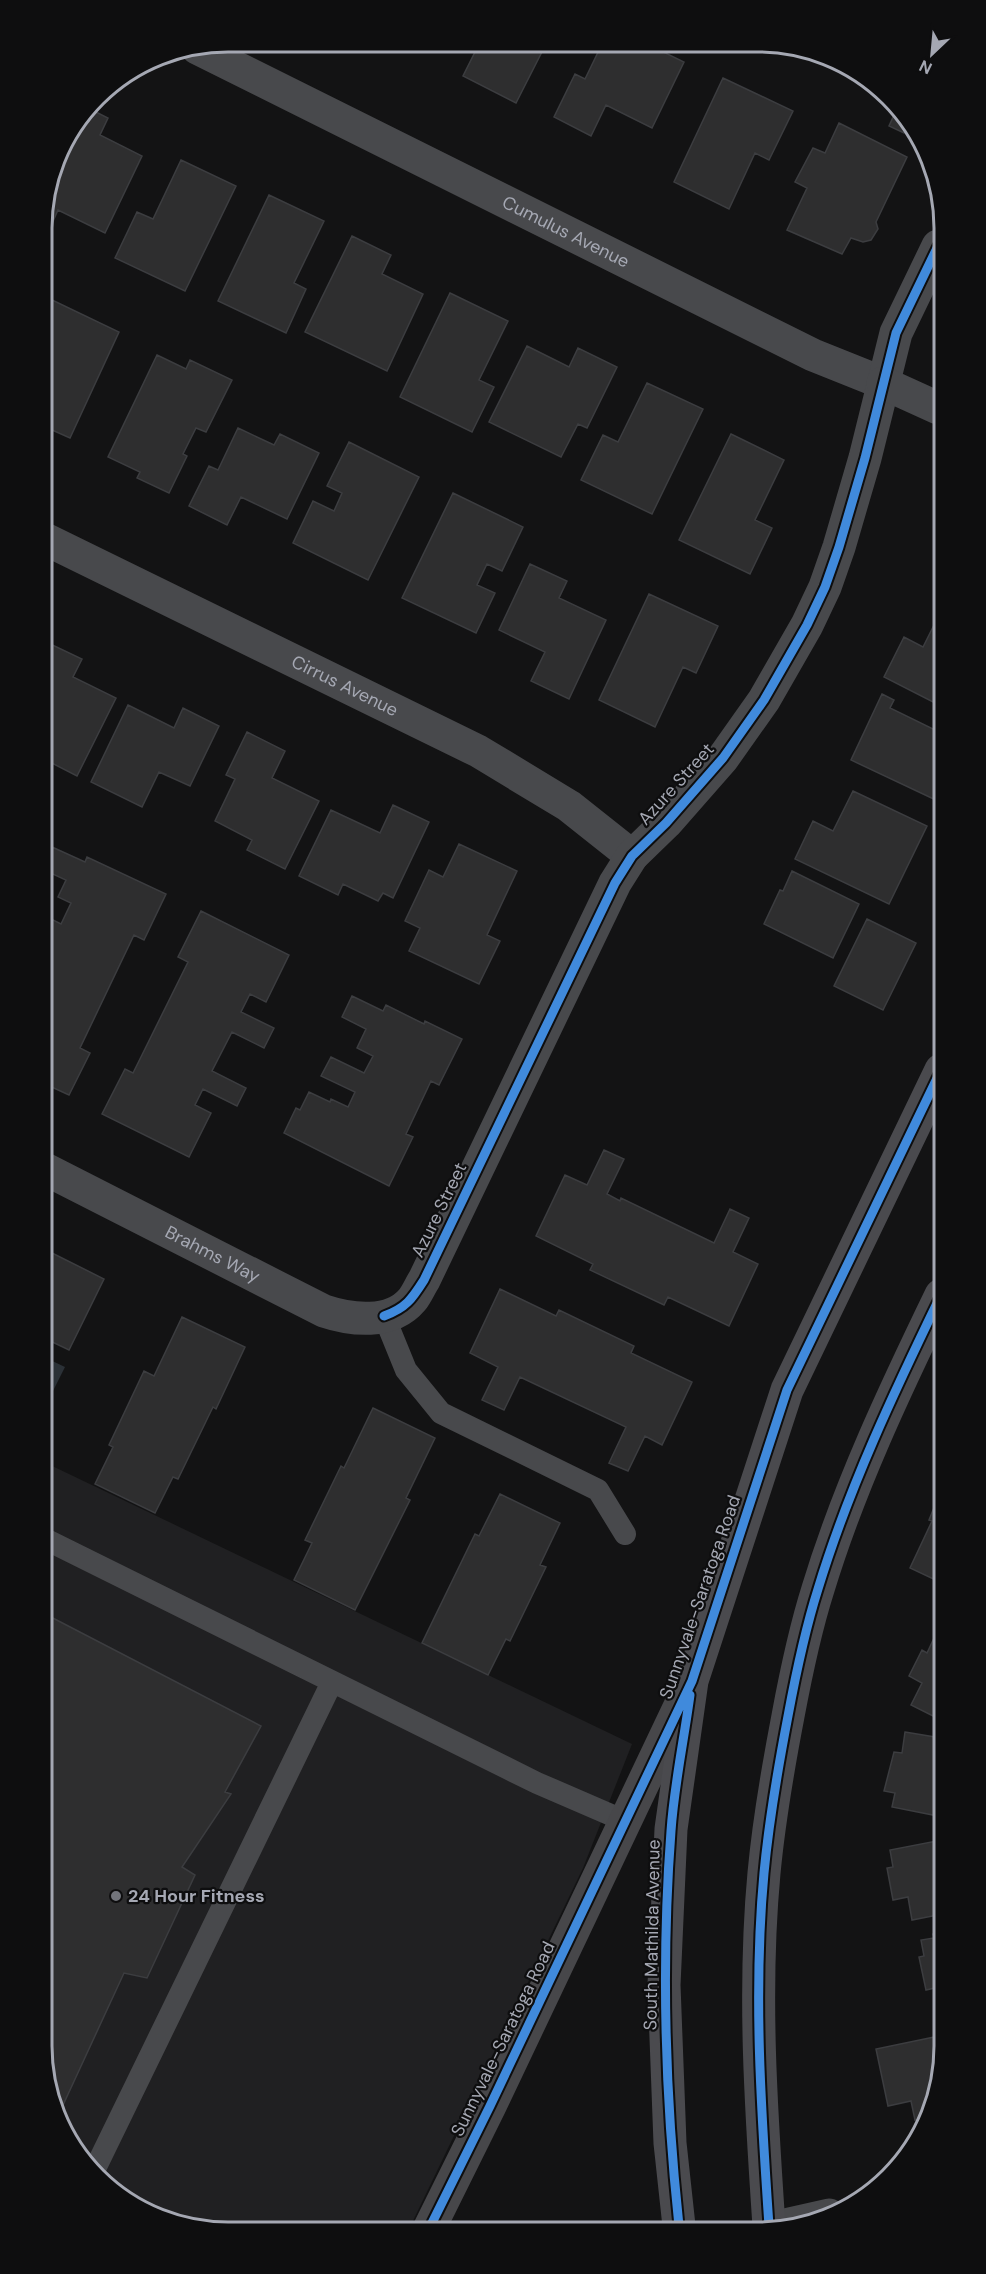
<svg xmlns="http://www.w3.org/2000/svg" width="986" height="2274" font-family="'DM Sans',sans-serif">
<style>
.built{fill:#202022}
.water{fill:#2b3137}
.building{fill:#2e2e2f;stroke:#3c3d40;stroke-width:1.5}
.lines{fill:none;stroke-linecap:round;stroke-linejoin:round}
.service{stroke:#48494c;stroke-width:22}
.minor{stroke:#48494c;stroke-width:33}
.tertiary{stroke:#48494c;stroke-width:33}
.secondary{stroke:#47474a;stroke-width:33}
.primary{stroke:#4a4a4e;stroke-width:33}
.cycleway-casing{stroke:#0e0e0f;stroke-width:13}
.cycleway{stroke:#408adc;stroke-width:9}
.poi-dot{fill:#72747b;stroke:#0e0e0f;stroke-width:2}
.labels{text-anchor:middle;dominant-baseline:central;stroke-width:4.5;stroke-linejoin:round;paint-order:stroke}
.street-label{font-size:18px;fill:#a5a8b3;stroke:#0e0e0f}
.poi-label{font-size:18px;font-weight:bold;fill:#a5a8b3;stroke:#0e0e0f;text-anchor:start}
.rim{fill:none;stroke:#a5a8b3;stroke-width:3}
</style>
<rect width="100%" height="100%" fill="#131314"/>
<path class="built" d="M46 1463 632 1744 583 1868 410 2227 193 2228 105 2185 67 2139 48 2093Z"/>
<path class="water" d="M46 1358 65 1367 46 1405Z"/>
<path class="building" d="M479 44H565L561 52 546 44 516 103 463 76Z
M602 44 654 45 653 47 684 62 652 128 606 105 591 136 554 117 575 74 585 79Z
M817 57 881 89 887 96 854 80 856 78 816 59Z
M723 78 793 111 769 160 755 153 729 209 674 182Z
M90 109 108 118 100 135 142 156 105 233 58 210 50 228 42 225V216L61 146Z
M895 113 904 117 909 123 904 133 889 126Z
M839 123 907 157 876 222 878 229 871 240 863 242 851 238 842 254 787 230 807 188 795 182 813 148 825 153Z
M181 160 236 186 185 291 115 258 137 212 153 219Z
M269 195 324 221 294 283 306 289 286 333 218 301Z
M352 236 391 255 382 274 423 294 387 371 305 332Z
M450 293 508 321 479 380 494 387 472 432 400 397Z
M50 299 119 332 70 438 43 426V358L45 353 43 352V315Z
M527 346 569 367 578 348 617 367 587 428 578 424 561 457 489 422Z
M157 355 186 369 190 360 232 380 206 432 196 428 183 454 187 456 169 493 137 478 140 472 108 457Z
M647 383 703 409 652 514 581 480 603 435 618 442Z
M238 428 274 445 280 434 319 453 287 519 241 497 227 525 189 506 209 466 218 470Z
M731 434 784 460 755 520 772 528 750 574 679 540Z
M349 442 419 477 368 580 293 543 313 501 334 511 342 493 327 486Z
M453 493 523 527 502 571 487 564 477 585 495 593 476 633 402 598Z
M530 564 567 581 559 598 606 620 569 699 531 681 545 652 499 630Z
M649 594 718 626 696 673 683 667 655 727 599 700Z
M939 615V705L884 677 904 637 923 647Z
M44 641 82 659 73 677 116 698 77 776 44 759Z
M882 694 894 700 890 708 937 731 939 727 940 802 851 760Z
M128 705 174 728 183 708 219 726 190 786 159 772 142 807 91 782Z
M247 732 285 751 272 778 319 801 285 869 247 850 252 840 215 821 235 779 226 775Z
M853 791 927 826 889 904 795 859 813 821 833 831Z
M393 805 429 822 393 898 383 893 378 901 343 884 338 895 299 876 331 810 380 833Z
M459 844 517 871 487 935 500 941 479 984 409 951 420 928 405 921 429 870 443 877Z
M52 847 85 862 87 857 166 894 144 940 134 935 80 1048 90 1053 69 1095 45 1084V958L51 944 45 941V916L61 924 71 903 58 897 66 880 44 870V862Z
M792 871 859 904 833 958 764 924 780 890 783 891Z
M201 911 289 955 266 1002 250 994 241 1012 274 1028 264 1048 232 1032 212 1071 246 1088 237 1106 203 1089 195 1105 211 1113 189 1157 102 1114 125 1069 133 1073 188 962 178 957Z
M867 919 916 943 883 1010 834 986Z
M352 996 383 1011 386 1005 424 1024 425 1021 462 1039 439 1085 431 1081 406 1134 413 1137 389 1186 284 1133 296 1108 300 1110 309 1092 330 1102 331 1099 348 1107 355 1092 321 1076 331 1057 364 1073 373 1056 357 1048 366 1029 342 1017Z
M604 1150 624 1159 607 1194 620 1201 621 1198 714 1243 730 1209 749 1218 733 1252 758 1264 729 1326 668 1297 664 1305 590 1270 593 1264 536 1236 565 1175 587 1185Z
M46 1250 104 1279 69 1350 46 1339Z
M500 1289 556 1316 559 1310 634 1346 631 1353 692 1382 662 1445 645 1436 628 1471 609 1463 626 1427 520 1377 504 1410 482 1400 498 1367 470 1353Z
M182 1317 245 1347 216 1409 213 1407 178 1479 173 1477 155 1513 95 1484 113 1447 109 1445 144 1371 154 1376Z
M373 1408 435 1438 406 1498 410 1500 355 1610 294 1580 312 1543 305 1540 341 1466 344 1468Z
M500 1494 560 1523 540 1565 546 1567 510 1641 506 1639 488 1675 422 1643 475 1534 479 1536Z
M935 1505 942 1509V1583L910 1568 932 1521 929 1520Z
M47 1615 261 1726 225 1792 231 1794 182 1867 195 1875 147 1978 124 1973 58 2116 48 2093Z
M935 1636 942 1639 943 1721 911 1705 922 1683 909 1676 922 1650 927 1653Z
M905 1732 941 1738 943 1740V1817L892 1807 895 1793 884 1791 894 1752 902 1753Z
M943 1835V1914L912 1920 908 1897 893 1900 887 1868 893 1867 890 1850 937 1841 936 1836Z
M943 1932V2008L939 1987 926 1990 919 1957 924 1956 921 1940 934 1938 933 1934Z
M944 2035V2057L930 2117 915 2120 911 2101 888 2106 876 2049Z"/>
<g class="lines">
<path class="service" d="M384 1316 406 1370 441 1413 598 1490 625 1534
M47 1540 537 1783 625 1821
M94 2171 332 1682"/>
<g class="minor">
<path id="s1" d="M197 48 813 355 883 383"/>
<path id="s2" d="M43 538 478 751 569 806 632 856"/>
<path id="s3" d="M45 1169 324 1311C351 1320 391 1325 412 1300 417 1294 420 1286 424 1280L615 883 632 856 666 823 723 758 764 700 807 625 825 587 839 547 865 458 896 333 938 246"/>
<path d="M780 2226 829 2215"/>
</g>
<path class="tertiary" d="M883 383 938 408"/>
<path class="secondary" d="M430 2227 490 2106 687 1691"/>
<path class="primary" d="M679 2226 670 2143 664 1985 671 1829 692 1681 787 1390 941 1070
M769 2226C761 2109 753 1990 764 1873 769 1820 778 1768 788 1716 796 1673 805 1630 818 1589 849 1487 895 1390 941 1295"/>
<defs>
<path id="cycleway" d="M384 1316C406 1308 412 1299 424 1280L615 883 632 856 666 823 723 758 764 700 807 625 825 587 839 547 865 458 896 333 938 246
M679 2226C665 2095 661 1963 671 1831 674 1786 684 1740 690 1695
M769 2226C761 2109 753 1990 764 1873 769 1820 778 1768 788 1716 796 1673 805 1630 818 1589 849 1487 895 1390 941 1295
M430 2227 490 2106 692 1681 787 1390 941 1070"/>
</defs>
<use href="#cycleway" class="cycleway-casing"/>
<use href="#cycleway" class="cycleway"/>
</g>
<circle class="poi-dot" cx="116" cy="1896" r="6"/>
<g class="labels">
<g class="street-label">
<text stroke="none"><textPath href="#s1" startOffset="412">Cumulus Avenue</textPath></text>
<text stroke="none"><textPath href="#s2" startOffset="336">Cirrus Avenue</textPath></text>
<text transform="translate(676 784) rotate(-48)">Azure Street</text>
<text transform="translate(439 1210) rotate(-64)">Azure Street</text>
<text stroke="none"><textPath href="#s3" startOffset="188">Brahms Way</textPath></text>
<text transform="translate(700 1597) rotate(-71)">Sunnyvale-Saratoga Road</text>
<text transform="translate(652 1935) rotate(-89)">South Mathilda Avenue</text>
<text transform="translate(503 2039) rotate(-64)">Sunnyvale-Saratoga Road</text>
</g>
<g class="poi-label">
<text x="128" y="1896">24 Hour Fitness</text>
</g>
</g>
<path d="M0 0H986V2274H0ZM228 52H758A176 176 0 0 1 934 228V2046A176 176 0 0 1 758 2222H228A176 176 0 0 1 52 2046V228A176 176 0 0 1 228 52Z" fill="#0e0e0f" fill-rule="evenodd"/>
<path class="rim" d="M228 52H758A176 176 0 0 1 934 228V2046A176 176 0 0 1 758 2222H228A176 176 0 0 1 52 2046V228A176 176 0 0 1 228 52Z"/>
<g transform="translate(932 54) rotate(206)" stroke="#0e0e0f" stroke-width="4.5" paint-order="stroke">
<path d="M0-4.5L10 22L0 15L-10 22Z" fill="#a5a8b3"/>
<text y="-9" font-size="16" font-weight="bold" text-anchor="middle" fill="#a5a8b3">N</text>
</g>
</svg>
